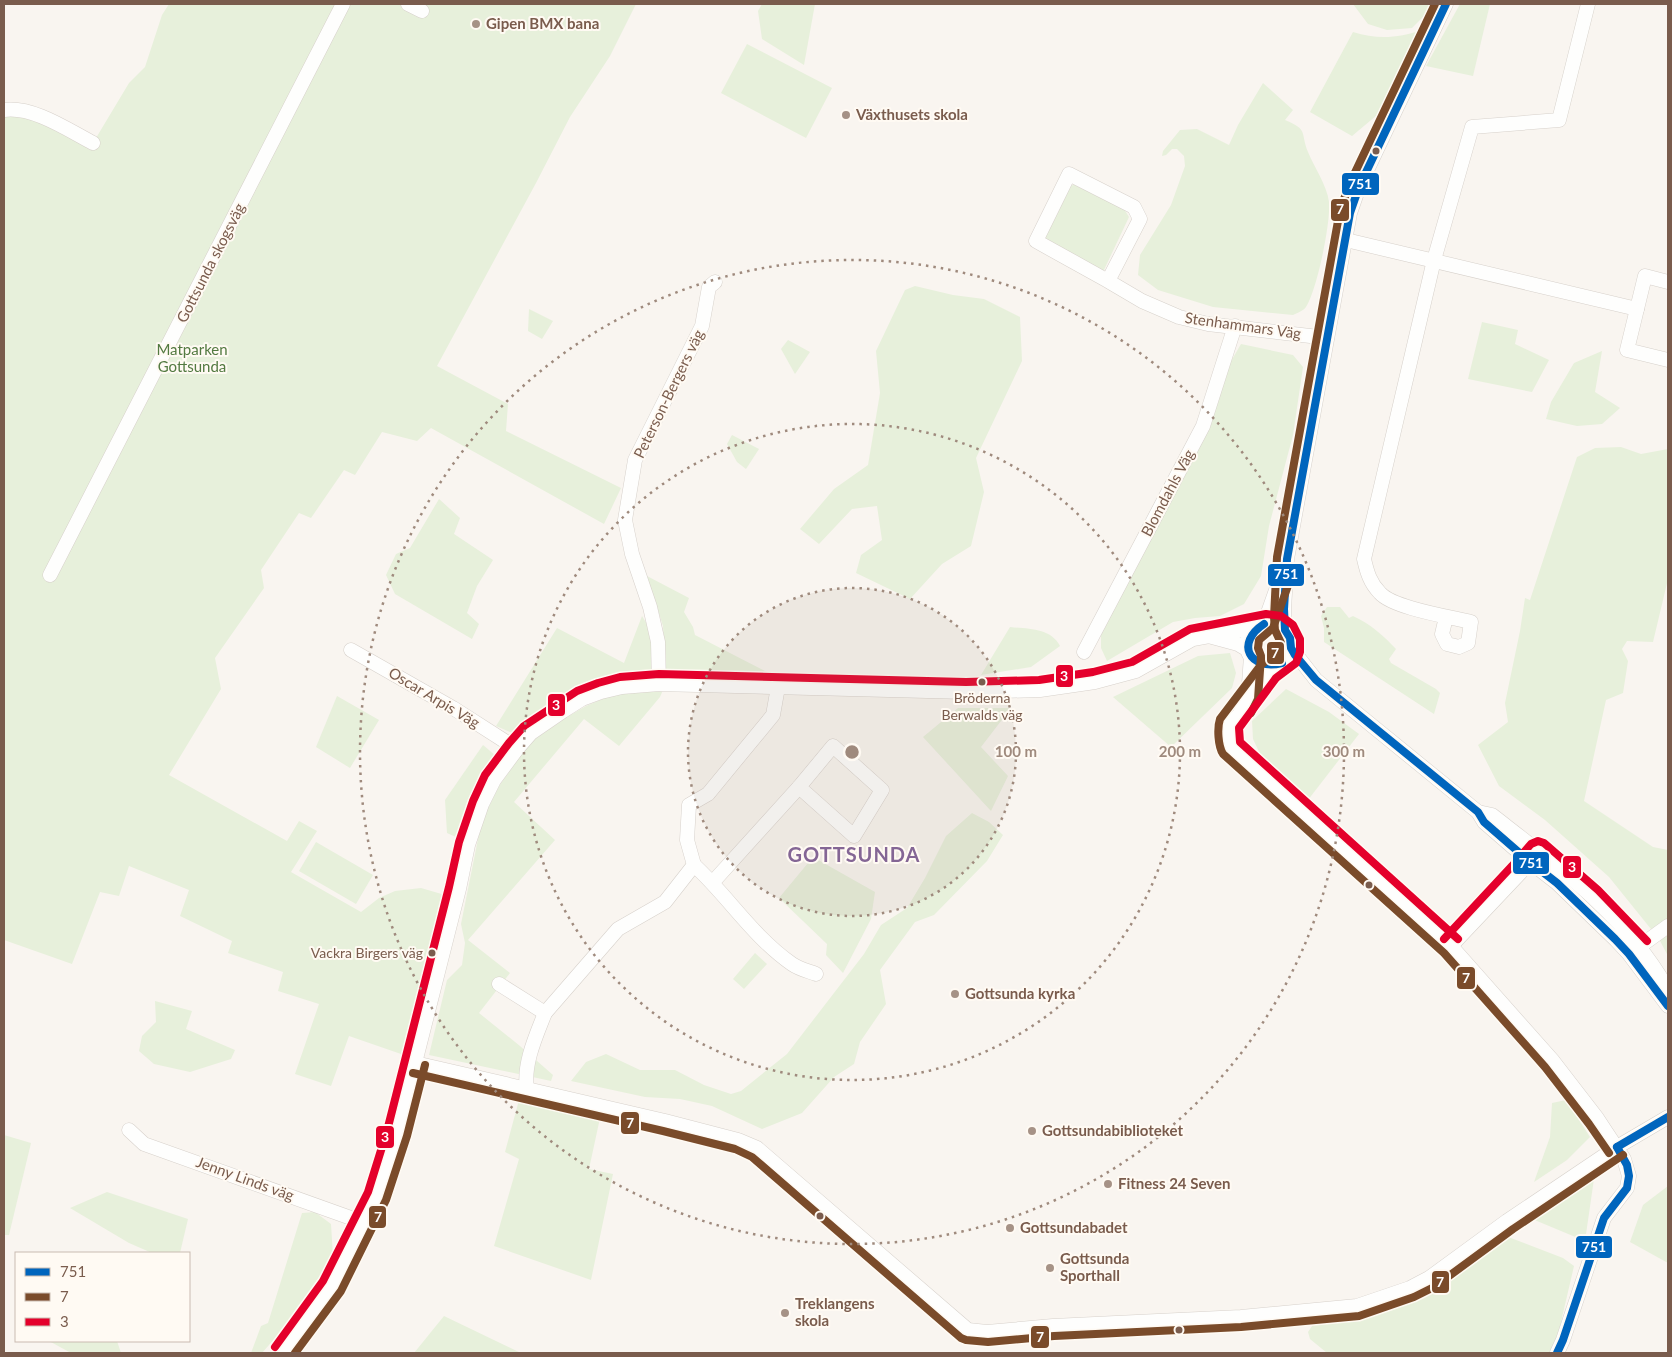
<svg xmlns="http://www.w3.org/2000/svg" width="1672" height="1357" font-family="Lato,sans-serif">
	<rect width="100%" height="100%" fill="#f9f5f0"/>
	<g fill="#e7f0db">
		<polygon points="169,4 636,4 610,56 570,117 536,183 437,366 508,404 506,431 621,488 604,524 431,428 417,441 382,432 355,475 344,470 311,518 299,513 261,570 264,588 215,658 221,689 169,775 287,841 299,821 317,831 291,872 361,912 379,898 395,891 421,888 445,895 401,1054 349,1036 331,1086 295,1074 319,1004 278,991 283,972 228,953 232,941 180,916 189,890 129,866 119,896 100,892 72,964 4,940 4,110 93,143 129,83 145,67 162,15"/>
		<polygon points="762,4 815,4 804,65 762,39 758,11"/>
		<polygon points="1353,4 1432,4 1427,13 1412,28 1387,30 1368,24"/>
		<polygon points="1460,4 1490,4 1473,76 1426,66"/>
		<path d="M1422 30 1383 110 1352 136 1310 112 1353 32C1378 40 1398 38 1422 30Z"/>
		<polygon points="747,44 832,88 806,138 721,93"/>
		<path d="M1263 83 1293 110 1285 120C1309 130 1300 132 1308 152 1314 167 1327 185 1329 202 1331 222 1317 290 1306 307 1303 311 1297 313 1293 315L1213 307 1158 290 1138 275 1140 255 1171 205 1185 166 1184 156 1177 149H1172L1166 155 1162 156 1163 151 1180 130 1197 129 1229 145 1238 125Z"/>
		<polygon points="1076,184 1124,209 1129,217 1103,272 1045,238 1070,186"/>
		<polygon points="915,286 953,295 984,299 1020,317 1022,361 976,458 984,492 971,546 942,564 910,599 856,573 861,555 882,540 877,506 852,509 819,544 800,529 834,489 868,465 880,393 876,351 905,290"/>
		<polygon points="529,309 553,321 542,339 528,331"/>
		<polygon points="1482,322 1518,330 1515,344 1549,360 1532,392 1468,379"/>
		<polygon points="788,340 810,352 795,374 781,349"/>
		<polygon points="1241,344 1293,355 1303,367 1293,435 1269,526 1261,576 1244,604 1220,616 1195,618 1173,622 1107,661 1101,648 1101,635 1196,441 1219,382"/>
		<polygon points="1602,351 1595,392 1620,408 1602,424 1577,426 1546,419 1551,402 1574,363"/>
		<polygon points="732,435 759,449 746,469 737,462 727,444"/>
		<polygon points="1621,447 1641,454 1668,449 1668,579 1653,642 1627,641 1622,649 1628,661 1623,693 1606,700 1584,801 1653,847 1668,850 1668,956 1659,939 1609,877 1545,820 1499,786 1478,745 1508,722 1505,703 1520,631 1525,598 1530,600 1577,457 1595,448"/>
		<polygon points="439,499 460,518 454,534 493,560 477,586 467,613 479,624 472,639 395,594 386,575 396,554 410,548"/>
		<polygon points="647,576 689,598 684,612 693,627 695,635 771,674 745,679 673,674 665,668 663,626"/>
		<path d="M1327 607H1340L1349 618 1353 616C1369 623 1384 636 1396 649L1389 659 1391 663 1436 689 1440 693 1434 714 1324 642V628L1321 616Z"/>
		<path d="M642 616 658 642 654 676C634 678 614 679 596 684 569 693 536 714 517 735L496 726 557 628 624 663Z"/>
		<path d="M1010 627C1029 629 1051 628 1060 646L1031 667 981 675Z"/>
		<polygon points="1230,653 1236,673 1232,688 1171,747 1113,697 1198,656"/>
		<polygon points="1286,689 1329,712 1359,734 1308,800 1261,756 1253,739 1252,721"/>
		<polygon points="663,690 660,697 619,746 584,719 514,802 555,840 468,940 510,973 479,1013 520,1046 553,1075 551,1081 429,1055 447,980 462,965 465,943 461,924 479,834 487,810 499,786 521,755 535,739 567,717 586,706 605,698 626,693"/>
		<polygon points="337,696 379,720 350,768 316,747"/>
		<polygon points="958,708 1011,708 981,747 1008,776 991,811 923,737"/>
		<polygon points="483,745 496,756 458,838 447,833 445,800"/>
		<polygon points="972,813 989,822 1003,835 987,861 934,915 915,922 880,970 886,1004 860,1042 854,1064 834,1077 802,1113 762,1129 712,1106 680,1099 645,1097 571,1081 586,1062 606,1054 640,1070 675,1070 704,1085 731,1094 741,1091 787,1054 864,954 881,925 907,908 925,878 946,836"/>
		<polygon points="316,842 373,875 356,904 299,871"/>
		<polygon points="813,857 875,892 871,919 843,973 826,955 827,944 779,898"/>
		<polygon points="755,953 767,964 744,989 733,979"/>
		<polygon points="155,1001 192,1011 186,1029 235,1050 231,1059 190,1072 154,1064 139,1051 142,1036 156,1022"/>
		<polygon points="519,1100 600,1118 589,1169 613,1174 591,1280 494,1246 519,1159 505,1152"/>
		<polygon points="1566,1100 1590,1137 1567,1160 1534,1182 1550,1137 1552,1103"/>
		<polygon points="4,1135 31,1143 9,1235 4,1235"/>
		<polygon points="1595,1172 1585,1241 1525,1216"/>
		<polygon points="1668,1186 1668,1263 1630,1242 1643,1205"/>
		<polygon points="107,1192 188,1219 180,1253 152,1253 129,1243 70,1208"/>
		<polygon points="315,1212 331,1224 333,1256 289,1322 262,1353 251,1353 261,1326 268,1323 302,1213"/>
		<polygon points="1503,1235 1563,1258 1574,1266 1558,1335 1550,1353 1327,1353 1310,1339 1308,1332 1318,1317 1365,1312 1419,1293 1437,1284"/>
		<polygon points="444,1316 521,1353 414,1353"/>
		<polygon points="49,1341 117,1341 121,1353 71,1353"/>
	</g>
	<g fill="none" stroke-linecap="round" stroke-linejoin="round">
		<defs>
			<g id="minor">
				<polyline points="408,4 422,11"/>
				<path d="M4 110C33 106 68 130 93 143"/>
				<polyline points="1346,240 1637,309"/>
				<polyline points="1108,281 1140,219 1134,207 1069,174 1036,241 1108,281 1142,301 1179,317 1208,324 1327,338"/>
				<polyline points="1668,282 1645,276 1627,350 1668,360"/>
				<polyline points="50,575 343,4"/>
				<path d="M1446 617 1442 634 1447 644 1459 647 1468 643 1471 622C1451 617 1393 608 1380 593 1370 583 1367 572 1364 559L1434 260 1472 127 1559 120 1588 4"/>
				<circle cx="1269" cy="645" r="22"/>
				<polyline points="1264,624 1281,576"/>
				<polyline points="1285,630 1284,609 1287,559 1350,213 1359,187 1446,4"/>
				<polyline points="1212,637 1238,644 1248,650"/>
				<polyline points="1291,648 1316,680 1478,812 1484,822 1530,862 1557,883 1615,939 1629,954 1668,1006"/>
				<polyline points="351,650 453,708 517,749"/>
				<polyline points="1084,652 1203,426 1235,326"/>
				<polyline points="1274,666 1248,698 1239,715 1229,724 1230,747 1451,946 1553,1061 1597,1118 1624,1159 1629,1176 1627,1188 1604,1218 1563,1340 1557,1353"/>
				<polyline points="659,684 658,642 650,607 632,554 625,520 635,460 702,326 709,287 715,282"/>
				<polyline points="1248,698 1251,656"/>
				<polygon points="833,746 882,790 854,836 799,787"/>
				<path d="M1478 812 1492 815C1556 865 1628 917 1668 990"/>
				<polyline points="694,865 687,840 689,805 708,794 773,715 778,687"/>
				<polyline points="713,882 799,787"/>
				<polyline points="1451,946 1520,873 1535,855"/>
				<polyline points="1632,952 1668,926"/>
				<path d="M499 984 545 1013 618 929 665 902 694 865C728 896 753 937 792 964 799 969 808 971 816 974"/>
				<polyline points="415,1063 665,1121 738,1140 757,1148 968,1330 987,1332 1053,1326 1241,1317 1357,1306 1410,1288 1429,1278 1507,1221 1617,1147 1668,1117"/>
				<path d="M527 1089C523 1064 536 1036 545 1013"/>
				<polyline points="129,1130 144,1144 365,1223"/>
				<polyline points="283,1353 332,1286 377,1196 397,1134 459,889 468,845 482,804 494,780 517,749 531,733 563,711 582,699 601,692 622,687 659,684 966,692 1040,690 1095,682 1136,671 1193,639 1258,627"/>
			</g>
		</defs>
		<use href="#minor" stroke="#d7d1cb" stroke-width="15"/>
		<use href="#minor" stroke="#fefefd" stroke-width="14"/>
		<defs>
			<g id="bus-1">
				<polyline points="1446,4 1359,187 1350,213 1287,559 1284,609 1285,630 1290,638 1291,648 1295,655 1316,680 1478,812 1484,822 1530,862 1557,883 1615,939 1629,954 1668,1006"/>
				<path d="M1264 624C1235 643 1249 671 1282 663"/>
				<polyline points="1617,1147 1668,1117"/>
				<polyline points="1557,1353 1563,1340 1604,1218 1627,1188 1629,1176 1627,1165 1617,1147"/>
			</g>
			<g id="bus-2">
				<path d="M1435 4 1350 183 1340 210 1277 557 1274 617 1275 630 1281 643V648L1261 665 1220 719C1217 728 1218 746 1223 754L1444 953 1545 1067 1589 1124 1609 1153"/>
				<polyline points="1251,713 1258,699 1261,656 1258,648 1259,640 1273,628 1290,580"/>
				<polyline points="413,1073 663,1131 735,1149 752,1157 961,1338 966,1340 988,1342 1054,1336 1241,1327 1359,1316 1414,1297 1434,1287 1513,1229 1623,1155"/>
				<polyline points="295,1353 341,1291 386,1200 407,1136 425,1065"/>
			</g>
			<g id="bus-3">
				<polyline points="1444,939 1512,866 1531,844 1538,841 1544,843 1598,890 1647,941"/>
				<polyline points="275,1347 323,1281 368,1192 387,1131 449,887 459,842 473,801 485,775 509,743 524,726 577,691 598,683 620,677 659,674 966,682 1039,680 1093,672 1132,662 1190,629 1266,614 1281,616 1293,625 1300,639 1300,652 1296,663 1276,678 1239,728 1240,742 1458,939"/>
			</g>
		</defs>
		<use href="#bus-1" stroke="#fffaf3" stroke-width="11"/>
		<use href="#bus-2" stroke="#fffaf3" stroke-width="11"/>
		<use href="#bus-3" stroke="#fffaf3" stroke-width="11"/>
		<use href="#bus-1" stroke="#0065bd" stroke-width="8"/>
		<use href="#bus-2" stroke="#7a4b2a" stroke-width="8"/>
		<use href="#bus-3" stroke="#e4002b" stroke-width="8"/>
	</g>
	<circle cx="852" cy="752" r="164" fill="#9f8a7d" fill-opacity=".12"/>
	<g fill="none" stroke="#9f8a7d" stroke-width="2.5" stroke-dasharray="2.5 5">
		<circle cx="852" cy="752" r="164"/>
		<circle cx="852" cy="752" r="328"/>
		<circle cx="852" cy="752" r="492"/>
	</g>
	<g fill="#a69286" stroke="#fffaf3" stroke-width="2">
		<circle cx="476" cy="24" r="5"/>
		<circle cx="846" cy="115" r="5"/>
		<circle cx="955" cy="994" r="5"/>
		<circle cx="1032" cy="1131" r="5"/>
		<circle cx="1108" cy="1184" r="5"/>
		<circle cx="1010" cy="1228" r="5"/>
		<circle cx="1050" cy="1268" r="5"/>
		<circle cx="785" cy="1313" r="5"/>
	</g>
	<g fill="#7a5c4d" stroke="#fffaf3" stroke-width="2">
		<circle cx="1376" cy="151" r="4.5"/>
		<circle cx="982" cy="682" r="4.5"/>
		<circle cx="1369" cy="885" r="4.5"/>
		<circle cx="432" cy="953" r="4.5"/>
		<circle cx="820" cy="1216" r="4.5"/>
		<circle cx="1179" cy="1330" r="4.5"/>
	</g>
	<g text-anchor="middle" stroke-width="4" stroke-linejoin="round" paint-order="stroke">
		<g font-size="14" fill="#7a5c4d" stroke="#fffaf3">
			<text x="982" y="703">Bröderna<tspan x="982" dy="17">Berwalds väg</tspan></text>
			<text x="423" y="958" text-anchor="end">Vackra Birgers väg</text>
		</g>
		<g font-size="15" font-weight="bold" fill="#7a5c4d" stroke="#fffaf3" text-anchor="start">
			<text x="486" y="29">Gipen BMX bana</text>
			<text x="856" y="120">Växthusets skola</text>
			<text x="965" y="999">Gottsunda kyrka</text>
			<text x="1042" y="1136">Gottsundabiblioteket</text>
			<text x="1118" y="1189">Fitness 24 Seven</text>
			<text x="1020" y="1233">Gottsundabadet</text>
			<text x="1060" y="1264">Gottsunda<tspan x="1060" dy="17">Sporthall</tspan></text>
			<text x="795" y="1309">Treklangens<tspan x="795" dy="17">skola</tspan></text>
		</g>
		<g font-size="15" fill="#7a5c4d" stroke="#fffaf3">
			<text transform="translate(211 263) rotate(-63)" y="5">Gottsunda skogsväg</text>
			<text transform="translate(1243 326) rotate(8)" y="5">Stenhammars Väg</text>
			<text transform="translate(669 394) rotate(-64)" y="5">Peterson-Bergers väg</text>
			<text transform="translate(1168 493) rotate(-62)" y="5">Blomdahls Väg</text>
			<text transform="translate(434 698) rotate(31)" y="5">Oscar Arpis Väg</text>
			<text transform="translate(245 1179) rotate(20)" y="5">Jenny Linds väg</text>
		</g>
		<g font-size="15" fill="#537a41" stroke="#fffaf3">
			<text x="192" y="355">Matparken<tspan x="192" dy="17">Gottsunda</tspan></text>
		</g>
		<g font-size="20" font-weight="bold" letter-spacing="1" fill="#846695" stroke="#fffaf3">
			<text x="854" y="862">GOTTSUNDA</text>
		</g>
	</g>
	<circle cx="852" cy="752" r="8" fill="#9f8a7d" stroke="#fffaf3" stroke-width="2.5"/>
	<g font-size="15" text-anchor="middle" font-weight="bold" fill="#9f8a7d" stroke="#fffaf3" stroke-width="4" stroke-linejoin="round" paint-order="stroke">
		<text x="1016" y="757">100 m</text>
		<text x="1180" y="757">200 m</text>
		<text x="1344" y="757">300 m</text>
	</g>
	<g stroke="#fffaf3" stroke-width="2">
		<rect x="1341" y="172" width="39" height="24" rx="5" fill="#0065bd"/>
		<rect x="1330" y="198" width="20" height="24" rx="5" fill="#7a4b2a"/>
		<rect x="1267" y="563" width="38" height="24" rx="5" fill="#0065bd"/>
		<rect x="1266" y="641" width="19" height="24" rx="5" fill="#7a4b2a"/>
		<rect x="1055" y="664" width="19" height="24" rx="5" fill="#e4002b"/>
		<rect x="547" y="693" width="19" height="24" rx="5" fill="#e4002b"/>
		<rect x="1512" y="851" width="38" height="24" rx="5" fill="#0065bd"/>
		<rect x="1562" y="855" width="20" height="24" rx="5" fill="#e4002b"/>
		<rect x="1456" y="966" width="20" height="24" rx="5" fill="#7a4b2a"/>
		<rect x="620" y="1111" width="20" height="24" rx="5" fill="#7a4b2a"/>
		<rect x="375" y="1125" width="20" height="24" rx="5" fill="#e4002b"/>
		<rect x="368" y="1205" width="19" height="24" rx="5" fill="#7a4b2a"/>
		<rect x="1575" y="1235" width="38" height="24" rx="5" fill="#0065bd"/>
		<rect x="1431" y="1270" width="19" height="24" rx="5" fill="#7a4b2a"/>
		<rect x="1030" y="1325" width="20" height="24" rx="5" fill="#7a4b2a"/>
	</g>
	<g font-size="14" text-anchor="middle" font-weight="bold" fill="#fff">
		<text x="1360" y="189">751</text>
		<text x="1340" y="214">7</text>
		<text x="1286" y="579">751</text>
		<text x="1275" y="658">7</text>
		<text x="1064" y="681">3</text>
		<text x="556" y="710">3</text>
		<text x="1531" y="868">751</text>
		<text x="1572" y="872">3</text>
		<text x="1466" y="983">7</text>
		<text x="630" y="1128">7</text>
		<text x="385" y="1142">3</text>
		<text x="378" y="1222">7</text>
		<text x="1594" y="1252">751</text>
		<text x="1440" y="1287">7</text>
		<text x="1040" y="1342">7</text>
	</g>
	<rect width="1672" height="1357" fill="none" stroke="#7a5c4d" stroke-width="10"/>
	<rect x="15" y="1252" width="175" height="90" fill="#fffaf3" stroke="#cabbb1"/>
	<rect x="25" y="1268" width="25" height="8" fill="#0065bd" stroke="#cabbb1"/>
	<text x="60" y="1277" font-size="15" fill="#7a5c4d">751</text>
	<rect x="25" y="1293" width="25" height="8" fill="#7a4b2a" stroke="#cabbb1"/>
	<text x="60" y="1302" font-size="15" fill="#7a5c4d">7</text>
	<rect x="25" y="1318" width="25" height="8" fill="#e4002b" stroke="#cabbb1"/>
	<text x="60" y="1327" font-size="15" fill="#7a5c4d">3</text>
</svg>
